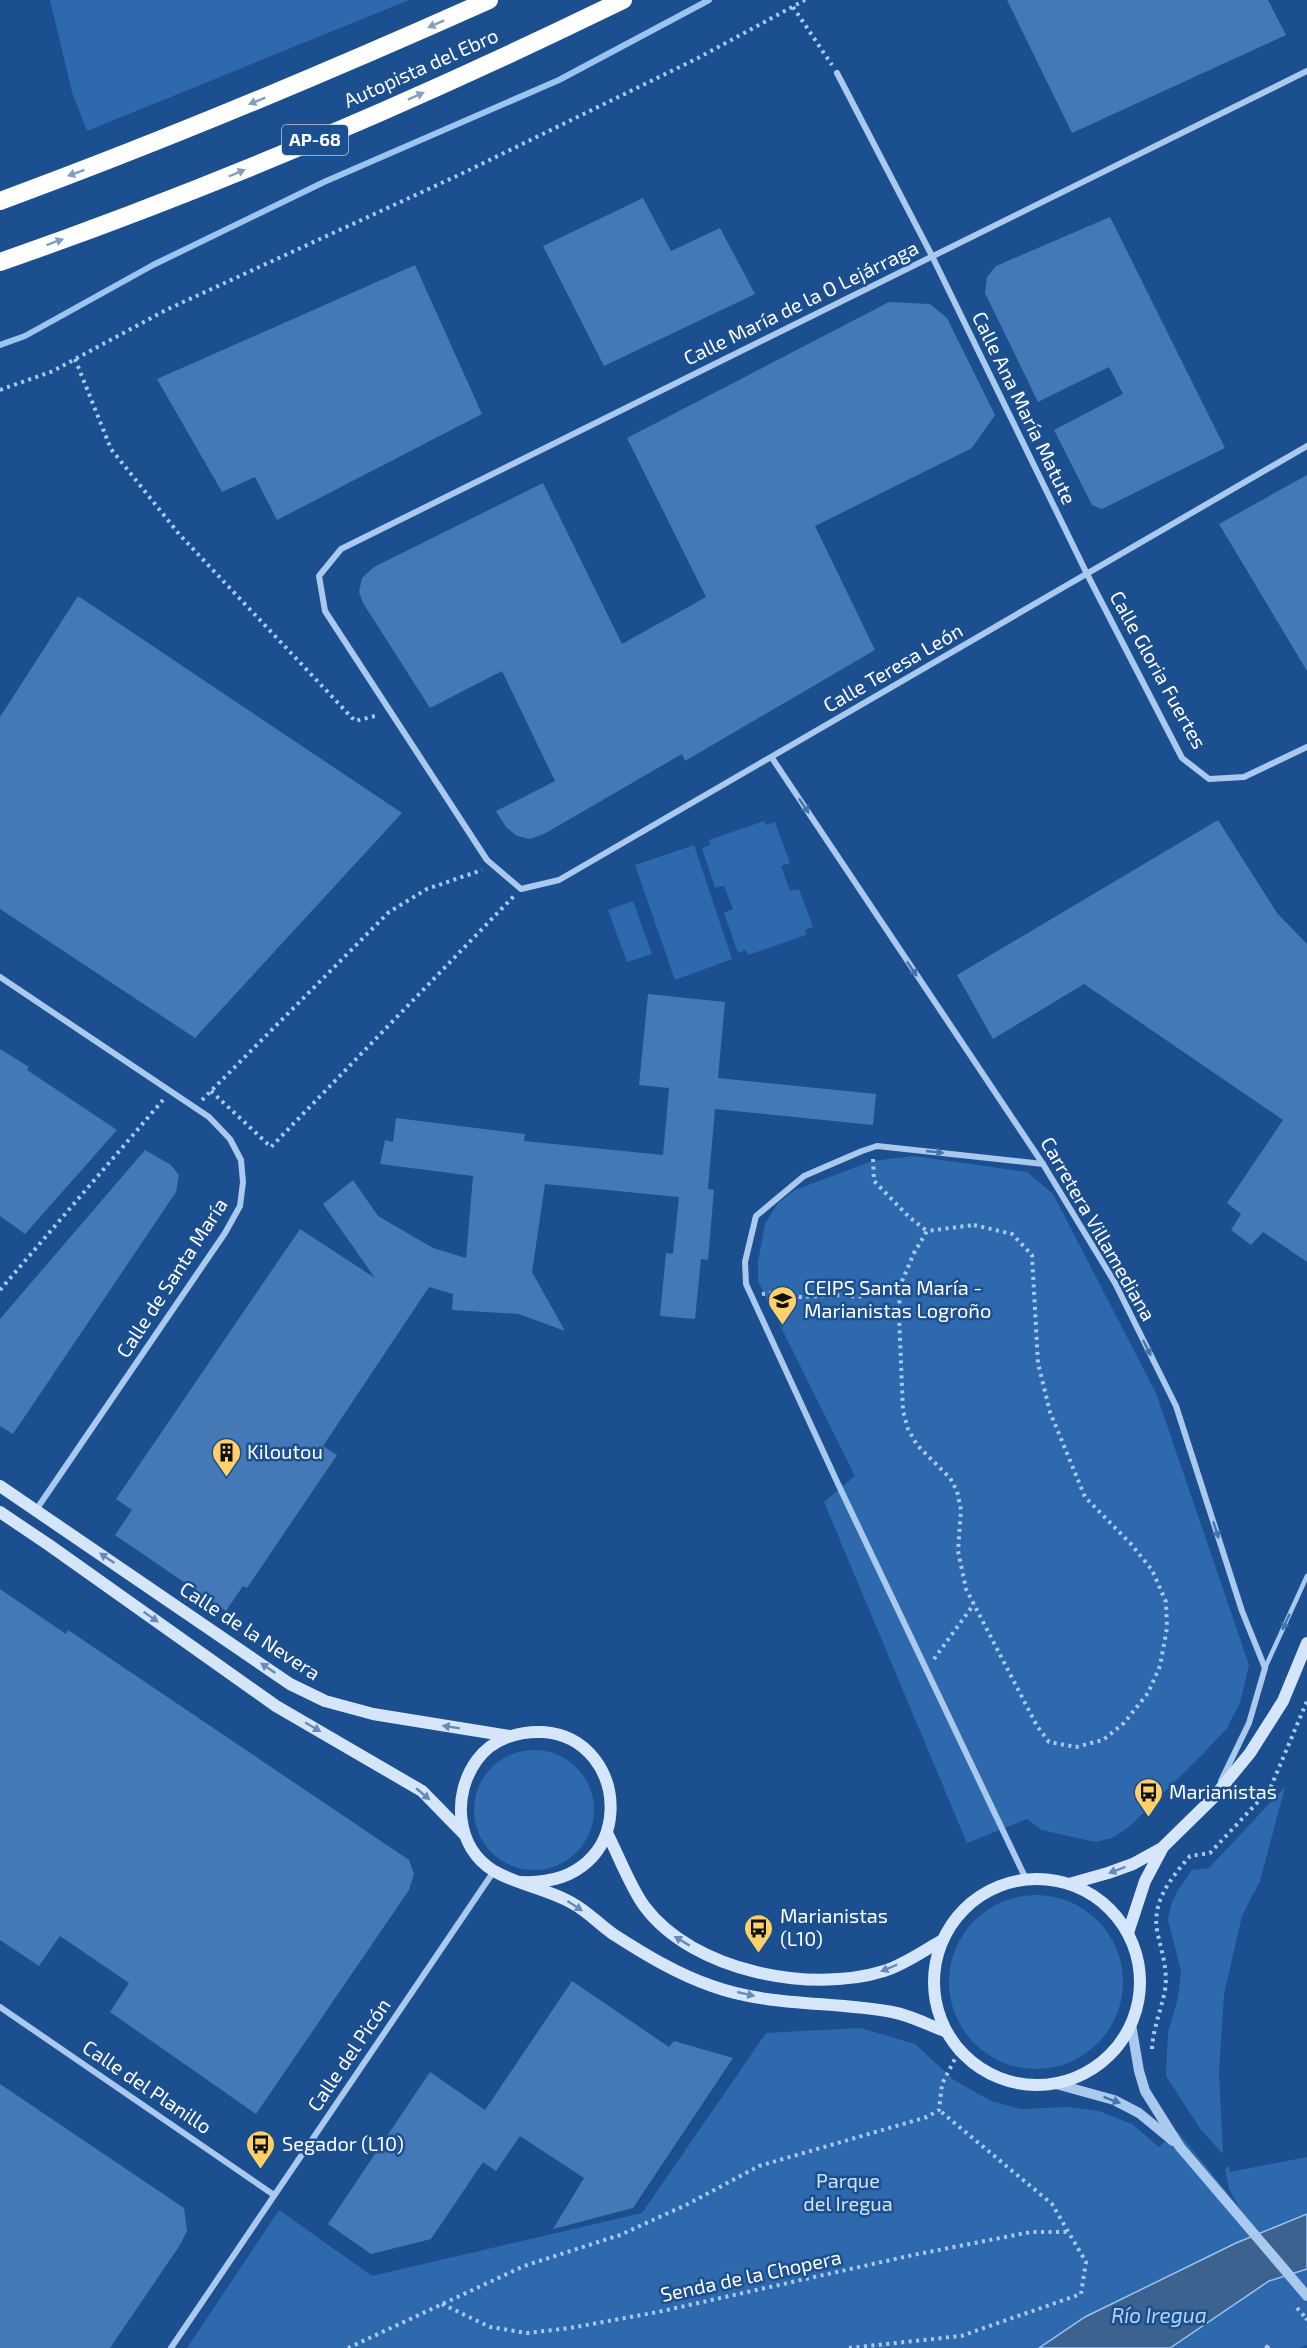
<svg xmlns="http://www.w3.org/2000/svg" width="1307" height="2348" font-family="'Exo 2',sans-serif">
	<rect width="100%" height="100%" fill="#1b4f8f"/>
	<g fill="#2e69ad">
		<polygon points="50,0 409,0 87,131 72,92"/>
		<polygon points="764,821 766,825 775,822 790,863 781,866 790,891 799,889 813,927 805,930 806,935 748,955 746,950 738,953 724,913 733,909 724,886 715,888 702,848 710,845 709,840"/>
		<polygon points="694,845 732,959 675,980 635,865"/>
		<polygon points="633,901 652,954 627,962 608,910"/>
		<polygon points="914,1156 1027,1172 1053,1194 1156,1393 1249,1665 1240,1703 1227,1728 1202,1755 1129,1827 1112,1838 1095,1842 1042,1830 1027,1819 967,1843 824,1502 855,1476 758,1281 758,1262 765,1224 778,1203 795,1190 872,1161"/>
		<circle cx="534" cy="1810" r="60"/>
		<polygon points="1285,1787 1260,1881 1242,1916 1224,1994 1219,2072 1223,2154 1201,2130 1166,2076 1168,2032 1178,1998 1181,1971 1168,1920 1171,1905 1178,1890 1192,1870 1209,1868"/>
		<circle cx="1036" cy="1982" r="87"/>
		<polygon points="860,2028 915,2044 954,2080 991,2101 1021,2109 1068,2107 1099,2111 1132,2124 1159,2147 1177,2131 1239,2207 1229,2189 1225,2169 1229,2166 1230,2172 1307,2157 1307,2345 1299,2348 1170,2348 1269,2281 1236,2243 1085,2317 1039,2348 187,2348 279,2210 372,2276 642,2213 766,2033"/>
	</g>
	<polygon fill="#3c6290" stroke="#9cc4f0" stroke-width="1.5" points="1307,2214 1307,2269 1269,2281 1170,2348 1039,2348 1085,2317 1236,2243"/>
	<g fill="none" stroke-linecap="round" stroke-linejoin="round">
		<polyline stroke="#9cc4f0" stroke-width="6" points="0,345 25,336 153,265 324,182 559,80 709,0"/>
	</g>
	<g fill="#4478b7">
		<polygon points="1007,0 1268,0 1286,35 1072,133"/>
		<polygon points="643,198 671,251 720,228 755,294 604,366 543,246"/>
		<polygon points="1110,217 1225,448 1102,509 1092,505 1054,430 1123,394 1109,367 1038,402 985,293 987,277 996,266"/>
		<polygon points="415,265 482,414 277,520 255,477 222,492 157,379"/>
		<polygon points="889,302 930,304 947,318 995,415 972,448 815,526 875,650 685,761 682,754 544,834 530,839 517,836 506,827 496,811 555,781 502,671 430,708 363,603 359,592 362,578 374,567 543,483 622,644 706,597 627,438"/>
		<polygon points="1307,475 1307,671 1219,524"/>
		<polygon points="78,596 402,813 195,1038 0,909 0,717"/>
		<polygon points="1218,820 1277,913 1307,944 1307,1262 1263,1232 1251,1245 1231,1230 1241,1214 1227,1203 1283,1120 1084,984 993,1039 957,975"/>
		<polygon points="648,994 725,1002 718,1078 876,1094 873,1125 715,1109 708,1189 714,1190 708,1260 701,1259 695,1319 660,1316 666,1253 673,1254 679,1197 545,1184 532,1272 565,1331 519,1314 452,1310 453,1294 429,1287 323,1446 337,1455 247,1588 243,1586 226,1611 115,1535 132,1510 116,1499 300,1229 375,1278 323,1204 353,1180 378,1216 433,1248 466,1258 473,1176 380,1164 385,1140 393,1142 396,1118 525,1134 524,1141 663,1155 669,1088 639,1085"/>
		<polygon points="0,1049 29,1067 27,1070 117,1130 25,1234 0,1216"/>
		<polygon points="145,1150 171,1165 179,1175 176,1192 13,1434 0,1426 0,1319"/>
		<polygon points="0,1589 66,1634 68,1630 409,1860 414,1874 409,1890 256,2114 110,2012 129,1983 60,1936 39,1966 0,1940"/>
		<polygon points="572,1981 669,2047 674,2041 733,2058 633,2208 553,2229 584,2178 520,2136 496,2171 483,2162 431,2239 371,2254 328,2224 430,2072 485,2110"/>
		<polygon points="0,2084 184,2208 187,2231 180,2245 110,2348 0,2348"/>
	</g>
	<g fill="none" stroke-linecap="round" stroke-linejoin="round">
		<g stroke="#a9c9ee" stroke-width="4" stroke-dasharray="3 4.5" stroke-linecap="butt">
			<polyline points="793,7 832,65"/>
			<polyline points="75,359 111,449 179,534 355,721 379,715"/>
			<polyline points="0,390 53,371 166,310 459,175 698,58 805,0"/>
			<polyline points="211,1091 271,1147 514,896"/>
			<polyline points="202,1100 389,912 427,889 482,870"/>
			<polyline points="873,1159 874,1181 909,1217 927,1231"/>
			<polygon points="974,1225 1012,1234 1032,1255 1038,1363 1050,1412 1085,1497 1131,1544 1152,1570 1166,1602 1167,1628 1160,1666 1148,1693 1124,1723 1103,1740 1076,1747 1049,1742 1037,1726 966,1589 958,1551 961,1510 957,1491 950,1478 917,1445 908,1429 903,1411 899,1314 900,1286 914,1253 927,1231"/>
			<polyline points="0,1290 163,1100"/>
			<polyline points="762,1294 780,1292 800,1297 844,1295 858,1297 900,1286"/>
			<polyline points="934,1659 974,1604"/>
			<path d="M1152 2049C1153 2028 1161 2011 1165 1990 1168 1971 1162 1953 1158 1935 1150 1903 1171 1878 1190 1856L1210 1853 1270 1789 1307 1701"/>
			<polyline points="442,2304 490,2327 527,2333 570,2328 658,2312 913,2255 1031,2232 1069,2232"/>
			<polyline points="1306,2318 1307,2320"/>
			<polyline points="348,2348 524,2266 620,2235 688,2204 759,2166 927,2117 939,2110 942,2084 959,2051"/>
			<polyline points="849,2348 961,2336 1081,2294 1086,2262 1052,2204 939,2110"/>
		</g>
		<g stroke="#a9c9ee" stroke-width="4.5">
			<polyline points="1265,1668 1307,1576"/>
			<polyline points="1267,2347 1268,2348"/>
		</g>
		<g stroke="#a9c9ee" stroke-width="6">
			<polyline points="1307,71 341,549 319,576 325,611 487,860 521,889 559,880 1307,446"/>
			<polyline points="837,73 932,256 1087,574 1182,758 1209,779 1244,777 1307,747"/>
			<polyline points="772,758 1043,1164 1115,1283 1176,1406 1242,1611 1265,1668 1249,1723 1221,1781"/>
			<polyline points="0,977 209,1117 230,1139 241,1160 243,1182 240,1206 225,1233 36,1510"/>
			<polyline points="1026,1879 839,1486 746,1284 745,1262 756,1216 804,1176 862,1151 877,1146 1043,1164"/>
			<polyline points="0,2007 274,2195"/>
			<polyline points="171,2348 494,1871"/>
		</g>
		<g stroke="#a9c9ee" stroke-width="10">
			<polyline points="1131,2024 1139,2071 1145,2091 1180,2147 1221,2195"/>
			<polyline points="1056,2084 1114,2100 1139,2113 1173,2141"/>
		</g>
		<g stroke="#d6e6fa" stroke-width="12">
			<polyline points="0,1486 290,1684 325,1701 373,1714 509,1736"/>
			<polyline points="0,1512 49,1545 276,1706 422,1791 464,1834"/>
			<path d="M607 1833C618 1854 631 1889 645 1907 693 1971 810 1994 884 1971 904 1965 923 1951 941 1941"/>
			<circle cx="1037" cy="1982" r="103"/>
			<path d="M522 1882C640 1887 633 1738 543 1732 518 1731 492 1739 477 1760 452 1794 455 1847 494 1871 518 1885 548 1889 572 1903 587 1911 599 1924 613 1934 644 1954 677 1974 712 1986 770 2007 833 2001 892 2012 910 2015 928 2025 945 2031"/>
			<polyline points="1069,1884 1108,1873 1133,1864 1162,1848 1213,1798 1250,1753 1283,1701 1307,1643"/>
			<polyline points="1128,1933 1145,1881 1162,1849"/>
		</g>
		<g stroke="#fff" stroke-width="18">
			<path d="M0 201C166 140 328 72 489 0"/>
			<path d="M0 262C213 188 420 99 623 0"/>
		</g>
		<polyline stroke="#a9c9ee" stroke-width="4" stroke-dasharray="3 4.5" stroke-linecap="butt" points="1297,2308 1306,2318"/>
		<polyline stroke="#a9c9ee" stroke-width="10" points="1221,2195 1307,2296"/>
	</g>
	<defs><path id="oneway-solid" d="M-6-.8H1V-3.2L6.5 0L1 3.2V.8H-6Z" transform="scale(1.5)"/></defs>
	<g fill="#829ec1">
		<use href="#oneway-solid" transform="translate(436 24) rotate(156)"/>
		<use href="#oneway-solid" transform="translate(416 96) rotate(-24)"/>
		<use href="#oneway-solid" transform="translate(257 101) rotate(158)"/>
		<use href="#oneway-solid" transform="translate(76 173) rotate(160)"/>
		<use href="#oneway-solid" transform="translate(237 173) rotate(-23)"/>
		<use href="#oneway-solid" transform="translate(55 242) rotate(-20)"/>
	</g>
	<g fill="#4674ac">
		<use href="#oneway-solid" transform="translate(804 806) rotate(56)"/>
		<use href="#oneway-solid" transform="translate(912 969) rotate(56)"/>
		<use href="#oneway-solid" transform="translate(935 1152) rotate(6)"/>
		<use href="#oneway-solid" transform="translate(1147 1348) rotate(64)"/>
		<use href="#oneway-solid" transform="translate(1216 1530) rotate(72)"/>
		<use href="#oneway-solid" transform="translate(1286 1622) rotate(115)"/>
		<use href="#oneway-solid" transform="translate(1112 2100) rotate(21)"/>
	</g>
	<g fill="#668bba">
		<use href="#oneway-solid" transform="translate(107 1558) rotate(-146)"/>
		<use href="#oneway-solid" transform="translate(151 1617) rotate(35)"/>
		<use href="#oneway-solid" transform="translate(268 1668) rotate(-146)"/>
		<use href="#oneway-solid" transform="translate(313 1727) rotate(30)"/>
		<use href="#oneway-solid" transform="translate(451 1727) rotate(-171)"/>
		<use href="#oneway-solid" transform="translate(423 1794) rotate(40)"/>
		<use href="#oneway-solid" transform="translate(1117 1870) rotate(159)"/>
		<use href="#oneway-solid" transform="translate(575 1906) rotate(33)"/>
		<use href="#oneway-solid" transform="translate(682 1941) rotate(-149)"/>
		<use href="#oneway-solid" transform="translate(889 1968) rotate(157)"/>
		<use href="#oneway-solid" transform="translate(746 1994) rotate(13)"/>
	</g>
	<defs>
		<symbol id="university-pin" viewBox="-11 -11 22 30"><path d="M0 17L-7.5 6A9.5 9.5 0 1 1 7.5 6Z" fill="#ffd166" stroke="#1b4f8f"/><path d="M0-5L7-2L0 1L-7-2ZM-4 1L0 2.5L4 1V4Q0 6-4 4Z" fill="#111"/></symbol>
		<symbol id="building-pin" viewBox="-11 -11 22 30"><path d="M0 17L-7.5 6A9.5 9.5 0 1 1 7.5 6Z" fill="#ffd166" stroke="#1b4f8f"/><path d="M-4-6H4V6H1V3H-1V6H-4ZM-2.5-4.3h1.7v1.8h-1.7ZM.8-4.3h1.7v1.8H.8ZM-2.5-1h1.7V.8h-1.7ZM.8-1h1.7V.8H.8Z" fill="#111"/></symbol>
		<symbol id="bus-pin" viewBox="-11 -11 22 30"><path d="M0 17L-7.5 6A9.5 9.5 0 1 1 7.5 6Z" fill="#ffd166" stroke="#1b4f8f"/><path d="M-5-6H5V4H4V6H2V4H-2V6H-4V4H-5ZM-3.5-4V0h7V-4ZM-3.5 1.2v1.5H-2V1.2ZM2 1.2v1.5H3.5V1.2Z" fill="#111"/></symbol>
	</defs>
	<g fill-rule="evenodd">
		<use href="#university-pin" x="766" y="1284" width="33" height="45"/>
		<use href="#building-pin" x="210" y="1436" width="33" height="45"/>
		<use href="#bus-pin" x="1132" y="1776" width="33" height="45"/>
		<use href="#bus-pin" x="742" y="1912" width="33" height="45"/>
		<use href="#bus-pin" x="244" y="2128" width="33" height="45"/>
	</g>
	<g text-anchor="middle" stroke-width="5" stroke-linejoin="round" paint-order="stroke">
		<rect fill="#1b4f8f" stroke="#bbcadd" stroke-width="1.5" x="282" y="125" width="66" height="30" rx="4.5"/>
		<g font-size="18" font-weight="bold" fill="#fff">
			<text x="315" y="146">AP-68</text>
		</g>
		<g font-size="20" fill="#fff" stroke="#1b4f8f">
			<text transform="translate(421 68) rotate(-24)" y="7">Autopista del Ebro</text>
			<text transform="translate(801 303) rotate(-26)" y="7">Calle María de la O Lejárraga</text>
			<text transform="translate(1024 408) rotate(64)" y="7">Calle Ana María Matute</text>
			<text transform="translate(893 668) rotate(-30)" y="7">Calle Teresa León</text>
			<text transform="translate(1158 670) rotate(61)" y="7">Calle Gloria Fuertes</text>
			<text transform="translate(1098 1229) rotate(60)" y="7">Carretera Villamediana</text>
			<text transform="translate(172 1278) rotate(-57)" y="7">Calle de Santa María</text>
			<text transform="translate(250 1631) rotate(33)" y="7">Calle de la Nevera</text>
			<text transform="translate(349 2055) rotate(-56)" y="7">Calle del Picón</text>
			<text transform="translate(147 2087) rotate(34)" y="7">Calle del Planillo</text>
			<text transform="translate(751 2276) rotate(-12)" y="7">Senda de la Chopera</text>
		</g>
		<g font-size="20" fill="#fff" stroke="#1b4f8f" text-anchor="start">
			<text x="804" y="1295">CEIPS Santa María -<tspan x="804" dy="23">Marianistas Logroño</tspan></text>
			<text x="247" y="1459">Kiloutou</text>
			<text x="1169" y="1799">Marianistas</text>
			<text x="780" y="1923">Marianistas<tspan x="780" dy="23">(L10)</tspan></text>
			<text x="282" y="2151">Segador (L10)</text>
		</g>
		<g font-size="20" fill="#cfe3fa" stroke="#1b4f8f">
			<text x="848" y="2188">Parque<tspan x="848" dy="23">del Iregua</tspan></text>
		</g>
		<g font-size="21" font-style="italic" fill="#b5d3f5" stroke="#1b4f8f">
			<text x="1159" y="2323">Río Iregua</text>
		</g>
	</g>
</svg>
